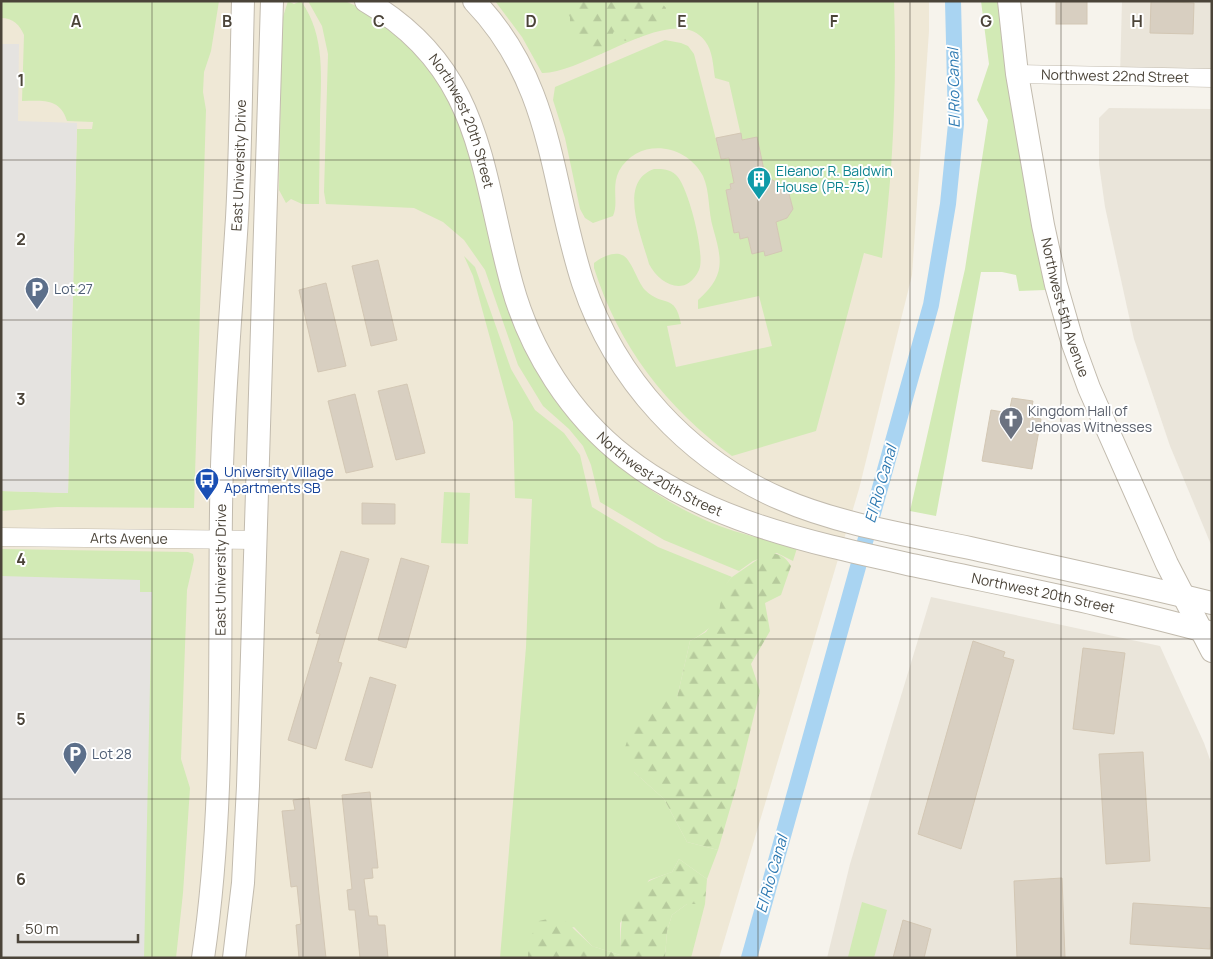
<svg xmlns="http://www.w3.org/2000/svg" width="1213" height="959" font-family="Manrope,sans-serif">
	<defs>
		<pattern id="forest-firs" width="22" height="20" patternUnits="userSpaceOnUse" patternTransform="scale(1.25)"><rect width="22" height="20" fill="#d2eab5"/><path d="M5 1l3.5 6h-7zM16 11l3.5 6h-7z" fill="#b6ca9c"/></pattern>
	</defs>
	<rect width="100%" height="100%" fill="#f6f3ec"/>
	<g fill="#eae5da">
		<polygon points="1122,1 1212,1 1212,78 1120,76"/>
		<polygon points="1109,108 1212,109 1212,547 1170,446 1134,339 1105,207 1099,164 1099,118"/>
		<polygon points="931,597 1160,646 1204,743 1212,765 1212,958 827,958 850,864"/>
	</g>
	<polygon fill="#efe8d6" points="1,1 929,1 929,31 912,275 859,489 719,958 1,958"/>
	<g fill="#d2eab5">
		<path d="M1 1H219L211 51 204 72 203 92 206 110 194 508 57 507 1 511V491L68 493 77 129H92L93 122 67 121C60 98 43 101 22 101L24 35C20 25 13 18 1 18Z"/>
		<path d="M288 1 294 4 301 1C326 36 321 79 320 120 320 148 319 176 319 204H302L291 199 286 203 279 190 282 20Z"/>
		<path d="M308 1C320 1 336 0 347 2 391 19 426 64 451 102L577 425C620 472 672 511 734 531 754 537 776 542 797 548L793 561 777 553 753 561 739 571 664 540 600 502 591 465 583 446 569 429 543 406 518 365 485 270 464 240 443 222 414 208 326 204 324 192 328 54 322 26Z"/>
		<path d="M495 1H894C897 87 893 173 882 258L864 253 816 431 732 456C666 407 619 347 594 268V263C600 258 614 251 622 255 631 258 637 281 645 290 663 308 675 292 681 324L667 326 676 367 772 346 759 296 698 309V300C726 275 722 260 713 228 708 212 710 191 703 176 686 143 638 137 619 171 611 187 619 203 613 216L593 223 585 218 580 209 565 138 553 100 555 87 665 40 681 43 688 46 694 54 721 159 729 158 734 183 730 184 731 189 726 190 734 233 739 232 740 239 748 237 752 254 764 251 765 255 782 251 776 222 787 218 793 209 788 190 773 180 766 181 757 137 742 140 729 82 715 78C713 66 713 51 705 41 674 0 586 74 542 73L522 37Z"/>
		<polygon points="981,1 997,1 1045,290 1019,291 1016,275 1002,272 981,272 936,516 910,511 965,269 988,120 977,100 989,64"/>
		<path d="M654 169C662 169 670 169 676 175 688 185 706 256 699 270 686 298 660 285 649 264 642 237 617 182 654 169Z"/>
		<path d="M464 256 475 267 511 369 535 410 564 433 580 455 592 507 658 547 732 577C721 589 723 595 720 610 716 625 703 634 690 641L677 698 659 699 634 772 664 799 687 842 718 850 707 879 679 859 672 872 649 880 620 923V955L592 946 574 927 528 942V958H500L526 647 532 499 515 498 513 422 473 276Z"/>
		<polygon points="444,492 470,493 468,544 441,543"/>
		<polygon points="1,549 188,552 193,554 194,560 187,590 181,759 190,788 183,893 176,958 1,958"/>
		<polygon points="862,902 887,910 874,958 848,957"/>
		<polygon points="687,904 705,904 691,958 665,958 667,931 672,915"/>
	</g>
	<g fill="url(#forest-firs)">
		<path d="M560 1H660L666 8C663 28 644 38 625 41L614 31 607 49 601 54H592L582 49 570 34V17Z"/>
		<path d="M767 553C779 553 785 556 791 566L781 595 765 603 770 631 751 664 760 691 737 785 718 850 687 842 664 799 634 772 624 752C628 735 641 702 661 698 666 698 672 698 677 698L690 641 706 632 719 612 723 587 732 577Z"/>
		<path d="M679 859 707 879 705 904H687L672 915 667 931 665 958H528V942L539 921 560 916 592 946 620 955C622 906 620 889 672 872Z"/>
	</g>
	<g fill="#e5e3e0">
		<polygon points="1,44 19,44 18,121 77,123 68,493 1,491"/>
		<polygon points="1,576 140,580 140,592 152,592 144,958 1,958"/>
	</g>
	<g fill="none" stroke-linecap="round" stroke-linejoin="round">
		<polyline stroke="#a9d4f2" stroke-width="16" points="749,958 931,305 948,204 956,124 953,1"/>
	</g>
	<g fill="#d8cfc1" stroke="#d3c7b4">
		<rect x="1056" y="1" width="31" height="23"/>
		<polygon points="1151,1 1194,3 1193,34 1150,33"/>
		<polygon points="741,133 742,140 757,137 765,175 788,190 793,209 787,218 776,222 782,251 765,256 764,251 752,254 748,237 740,239 739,232 734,233 726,190 731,189 730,184 734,183 729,158 721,159 716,138"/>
		<polygon points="378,260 397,340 371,346 352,266"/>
		<polygon points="326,283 346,366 318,372 299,290"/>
		<polygon points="407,384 425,453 396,460 378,391"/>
		<polygon points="355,394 373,467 346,473 328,401"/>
		<polygon points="1012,398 1033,401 1030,417 1041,419 1032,469 982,461 991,410 1009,413"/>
		<polygon points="362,503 395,504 395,524 362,524"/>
		<polygon points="341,551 369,559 338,662 342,663 316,749 288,740 320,634 316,633"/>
		<polygon points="401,558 429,566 406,648 378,640"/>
		<polygon points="973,641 1005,652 1003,657 1014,660 961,849 918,834"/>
		<polygon points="1083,648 1125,653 1114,734 1073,729"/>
		<polygon points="370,677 396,685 372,768 345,760"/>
		<polygon points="1143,752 1150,861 1106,864 1099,754"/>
		<polygon points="370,792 378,868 372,868 373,878 364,879 369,916 377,916 378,925 385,925 388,958 360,958 355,910 349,910 347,890 352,889 342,795"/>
		<polygon points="309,798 319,894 326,958 299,958 296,925 301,924 297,886 291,887 282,811 295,810 293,800"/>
		<polygon points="1062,878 1065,958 1017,958 1014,881"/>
		<polygon points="1133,903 1212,908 1210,949 1130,944"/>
		<polygon points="903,920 931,929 924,958 893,958"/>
	</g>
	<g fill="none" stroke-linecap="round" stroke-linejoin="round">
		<defs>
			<g id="minor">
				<path id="s1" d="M1017 74 1212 78"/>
				<path id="s2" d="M1 537 256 540"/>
			</g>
			<g id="tertiary">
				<path id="s3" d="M366 1C483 69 480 169 512 285 530 351 571 415 625 457 707 522 817 544 917 566 1015 587 1115 606 1212 633"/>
				<path d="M474 1C554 84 550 182 583 283 615 379 688 459 781 499 838 524 908 535 970 548 1050 566 1131 583 1212 603"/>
				<path id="s4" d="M1009 1 1017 74 1043 225 1056 285 1073 344 1089 388 1167 564 1212 651"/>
				<path id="s5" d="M203 958C225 810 219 660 221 511 222 413 231 316 237 218 241 146 241 73 243 1"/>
				<polyline points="234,958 243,883 248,786 272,1"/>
			</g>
		</defs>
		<use href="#minor" stroke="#c2bbae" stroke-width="19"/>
		<use href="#tertiary" stroke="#c2bbae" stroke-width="24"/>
		<use href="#minor" stroke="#fff" stroke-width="18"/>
		<use href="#tertiary" stroke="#fff" stroke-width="22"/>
	</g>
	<path fill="none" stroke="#4b4439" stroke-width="1" stroke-opacity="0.55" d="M152 1V958M303 1V958M455 1V958M606 1V958M758 1V958M910 1V958M1061 1V958M1 160H1212M1 320H1212M1 480H1212M1 639H1212M1 799H1212"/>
	<defs>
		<symbol id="building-pin" viewBox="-11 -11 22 30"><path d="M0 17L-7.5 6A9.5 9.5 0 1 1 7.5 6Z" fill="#0f9aa8" stroke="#fff"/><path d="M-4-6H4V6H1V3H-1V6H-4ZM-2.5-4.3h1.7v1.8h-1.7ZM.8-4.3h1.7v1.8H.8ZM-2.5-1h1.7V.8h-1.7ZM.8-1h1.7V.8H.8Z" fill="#fff"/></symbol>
		<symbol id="parking-pin" viewBox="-11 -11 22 30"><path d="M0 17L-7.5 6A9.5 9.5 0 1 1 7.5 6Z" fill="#5c6f8a" stroke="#fff"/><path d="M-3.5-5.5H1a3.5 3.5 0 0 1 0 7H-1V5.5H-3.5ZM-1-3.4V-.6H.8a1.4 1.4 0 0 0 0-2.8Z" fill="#fff"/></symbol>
		<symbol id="church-pin" viewBox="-11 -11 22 30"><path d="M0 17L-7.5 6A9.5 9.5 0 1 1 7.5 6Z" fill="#6b7280" stroke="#fff"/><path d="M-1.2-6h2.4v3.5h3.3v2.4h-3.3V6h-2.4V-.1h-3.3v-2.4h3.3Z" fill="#fff"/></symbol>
		<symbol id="bus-pin" viewBox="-11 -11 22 30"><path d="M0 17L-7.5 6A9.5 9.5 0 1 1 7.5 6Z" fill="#1a4fb4" stroke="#fff"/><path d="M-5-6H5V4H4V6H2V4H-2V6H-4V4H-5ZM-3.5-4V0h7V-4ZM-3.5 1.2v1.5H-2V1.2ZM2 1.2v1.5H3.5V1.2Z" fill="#fff"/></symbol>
	</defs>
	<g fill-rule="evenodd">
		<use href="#building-pin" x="745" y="165" width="28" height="38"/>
		<use href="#parking-pin" x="23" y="275" width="28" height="38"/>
		<use href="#church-pin" x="997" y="405" width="28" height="38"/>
		<use href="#bus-pin" x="193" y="466" width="28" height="38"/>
		<use href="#parking-pin" x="61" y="740" width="28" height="38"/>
	</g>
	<g text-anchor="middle" stroke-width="4" stroke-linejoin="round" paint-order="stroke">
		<g font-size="14" fill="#4b4439" stroke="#fff">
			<text dy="5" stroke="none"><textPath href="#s1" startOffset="98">Northwest 22nd Street</textPath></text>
			<text dy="5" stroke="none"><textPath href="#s3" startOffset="159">Northwest 20th Street</textPath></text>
			<text dy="5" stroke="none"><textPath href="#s5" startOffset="794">East University Drive</textPath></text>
			<text dy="5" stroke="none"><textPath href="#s4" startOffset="312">Northwest 5th Avenue</textPath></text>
			<text dy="5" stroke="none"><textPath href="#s3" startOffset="579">Northwest 20th Street</textPath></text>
			<text dy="5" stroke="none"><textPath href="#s2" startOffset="128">Arts Avenue</textPath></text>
			<text dy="5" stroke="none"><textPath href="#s5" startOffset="389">East University Drive</textPath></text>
			<text dy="5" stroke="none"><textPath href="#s3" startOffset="984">Northwest 20th Street</textPath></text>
		</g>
		<g font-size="14" fill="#0d838f" stroke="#fff" text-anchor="start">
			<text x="776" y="176">Eleanor R. Baldwin<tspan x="776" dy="16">House (PR-75)</tspan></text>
		</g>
		<g font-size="14" fill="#4e5e75" stroke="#fff" text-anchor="start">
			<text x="54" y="294">Lot 27</text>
			<text x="92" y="759">Lot 28</text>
		</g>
		<g font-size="14" fill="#5b616d" stroke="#fff" text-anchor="start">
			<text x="1028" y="416">Kingdom Hall of<tspan x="1028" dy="16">Jehovas Witnesses</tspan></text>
		</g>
		<g font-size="14" fill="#164399" stroke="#fff" text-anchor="start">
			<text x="224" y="477">University Village<tspan x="224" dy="16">Apartments SB</tspan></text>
		</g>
		<g font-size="15" font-style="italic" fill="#2e7ab2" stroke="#fff">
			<text transform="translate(954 88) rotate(-91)" y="5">El Rio Canal</text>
			<text transform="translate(881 484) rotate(-74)" y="5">El Rio Canal</text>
			<text transform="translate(772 874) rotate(-74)" y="5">El Rio Canal</text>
		</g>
	</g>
	<g font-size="16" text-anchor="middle" font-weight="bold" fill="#4b4439" stroke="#fff" stroke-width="4" stroke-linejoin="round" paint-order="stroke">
		<text x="76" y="27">A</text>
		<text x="227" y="27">B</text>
		<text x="379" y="27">C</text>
		<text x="531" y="27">D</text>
		<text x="682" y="27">E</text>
		<text x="834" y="27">F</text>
		<text x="986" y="27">G</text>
		<text x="1137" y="27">H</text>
		<text x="21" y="86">1</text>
		<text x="21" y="245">2</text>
		<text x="21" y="405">3</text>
		<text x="21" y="565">4</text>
		<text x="21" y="725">5</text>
		<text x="21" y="885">6</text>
	</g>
	<rect width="1213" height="959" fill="none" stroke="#4b4439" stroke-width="5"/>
	<path d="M18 934v8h120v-8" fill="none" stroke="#4b4439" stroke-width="2.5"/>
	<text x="25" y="934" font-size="15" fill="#4b4439" stroke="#ffffff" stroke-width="4" paint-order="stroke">50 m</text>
</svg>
